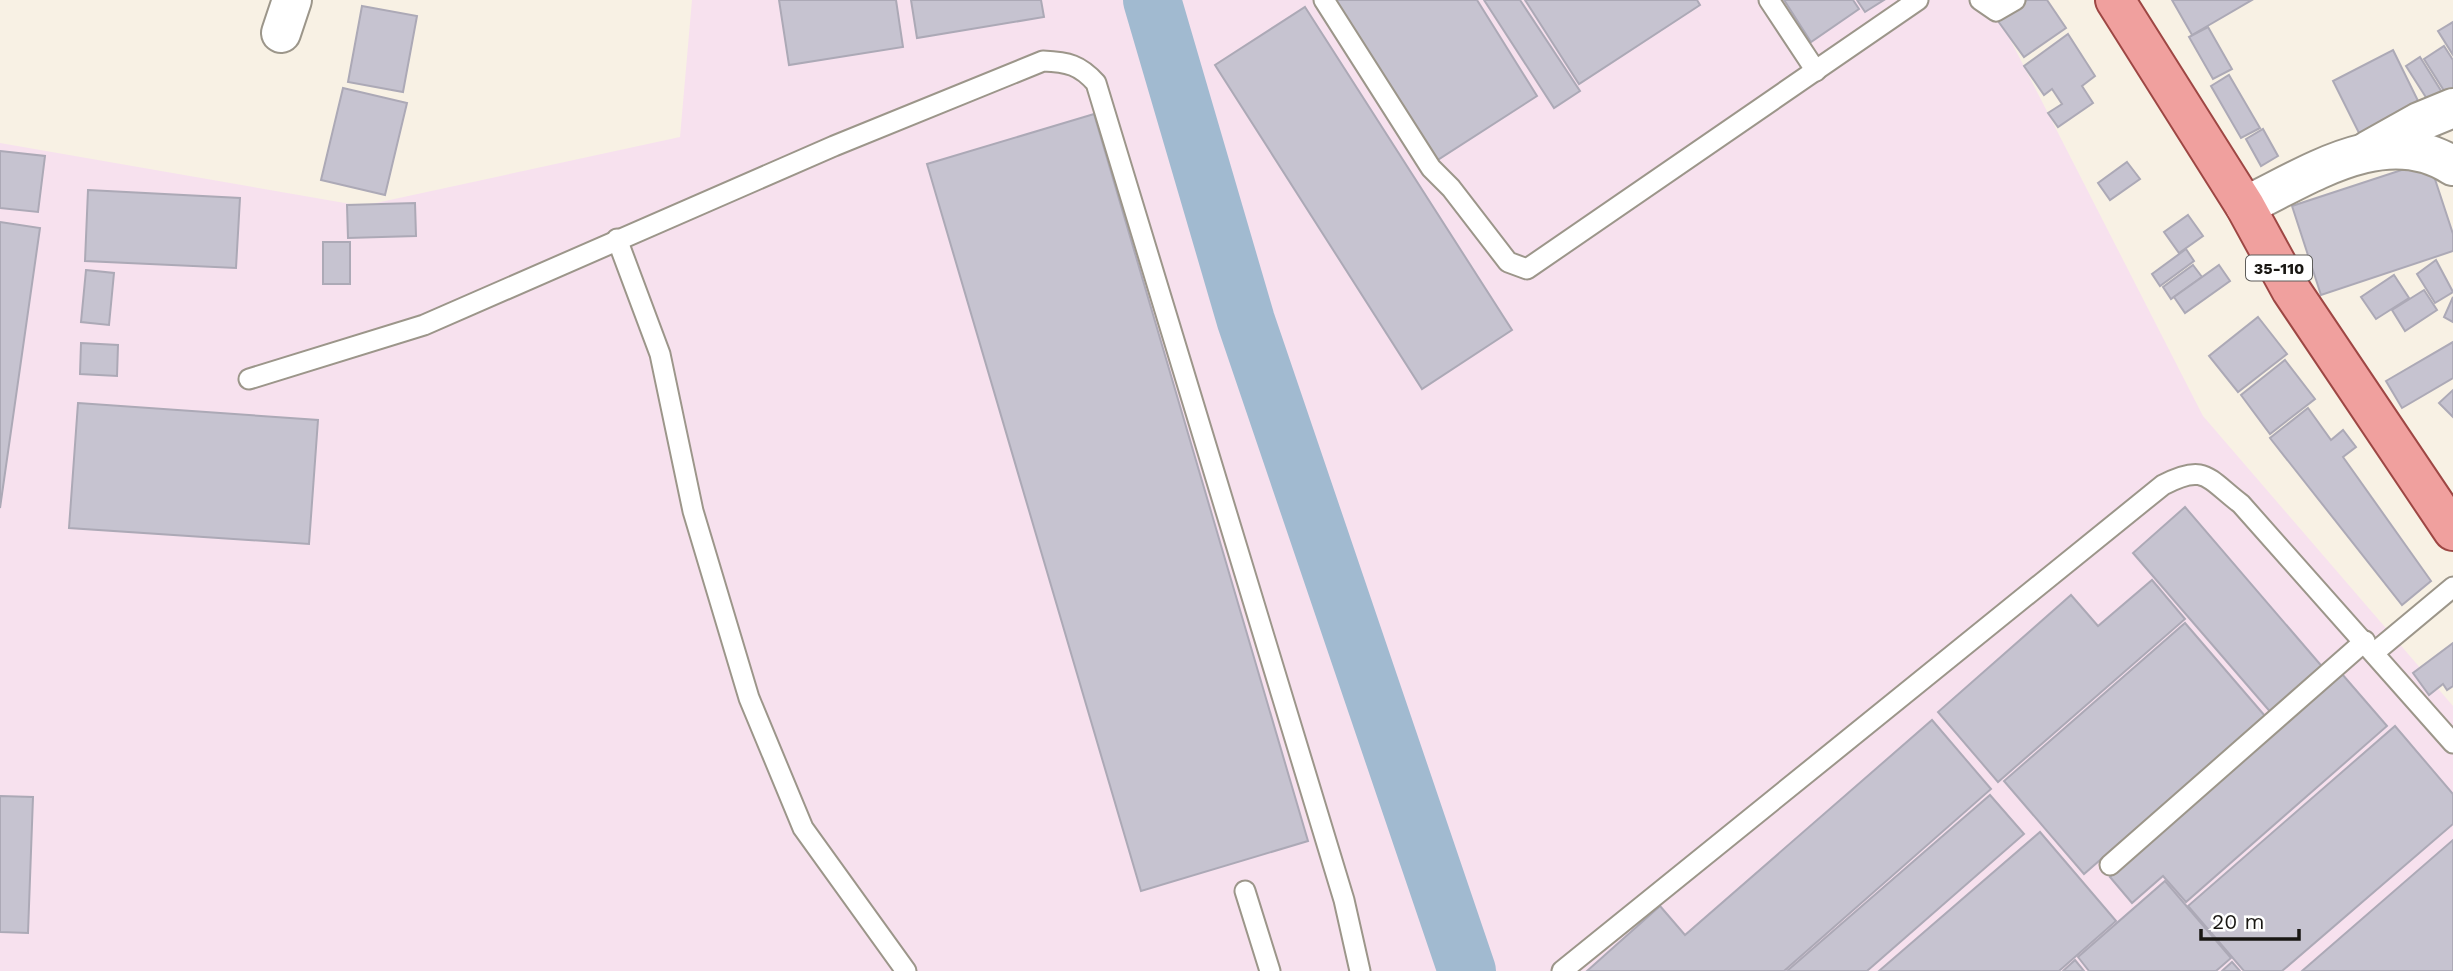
<svg xmlns="http://www.w3.org/2000/svg" width="2453" height="971" font-family="'Work Sans',sans-serif">
	<rect width="100%" height="100%" fill="#f8f1e4"/>
	<polygon fill="#f7e1ee" points="692,0 1990,0 2203,416 2453,706 2453,971 0,971 0,143 362,206 680,137"/>
	<g fill="none" stroke-linecap="round" stroke-linejoin="round">
		<polyline stroke="#a1bad0" stroke-width="58" points="1152,0 1246,321 1467,971"/>
	</g>
	<g fill="#c6c3d0" stroke="#aca9b6" stroke-width="2">
		<polygon points="779,0 896,0 903,47 789,65"/>
		<polygon points="911,0 1041,0 1044,17 917,38"/>
		<polygon points="1335,0 1477,0 1537,96 1436,161"/>
		<polygon points="1484,0 1520,0 1580,91 1554,108"/>
		<polygon points="1525,0 1697,0 1700,5 1579,84"/>
		<polygon points="1784,0 1853,0 1859,9 1811,42"/>
		<polygon points="1857,0 1884,0 1865,12"/>
		<polygon points="2027,0 2047,0 2066,28 2024,57 1998,21"/>
		<polygon points="2172,0 2252,0 2192,35"/>
		<polygon points="362,6 417,16 403,92 348,82"/>
		<polygon points="1305,7 1512,330 1422,389 1215,65"/>
		<polygon points="2453,22 2453,55 2438,31"/>
		<polygon points="2208,27 2232,69 2213,79 2189,37"/>
		<polygon points="2068,34 2095,76 2082,86 2093,103 2058,127 2048,113 2062,104 2052,89 2044,95 2024,66"/>
		<polygon points="2444,46 2453,60 2453,105 2424,59"/>
		<polygon points="2393,50 2424,113 2364,143 2333,81"/>
		<polygon points="2420,57 2448,102 2434,110 2406,66"/>
		<polygon points="2229,75 2260,128 2241,138 2211,86"/>
		<polygon points="343,88 407,103 385,195 321,180"/>
		<polygon points="1094,114 1308,841 1141,891 927,164"/>
		<polygon points="2263,129 2278,156 2261,166 2246,139"/>
		<polygon points="0,151 45,156 38,212 0,208"/>
		<polygon points="2429,161 2453,234 2453,251 2321,295 2292,206"/>
		<polygon points="2127,162 2140,179 2110,200 2098,183"/>
		<polygon points="88,190 240,198 236,268 85,261"/>
		<polygon points="415,203 416,236 348,238 347,205"/>
		<polygon points="2188,215 2203,236 2179,253 2164,232"/>
		<polygon points="0,222 40,228 0,508"/>
		<rect x="323" y="242" width="27" height="42"/>
		<polygon points="2186,249 2194,261 2160,286 2152,274"/>
		<polygon points="2436,260 2453,292 2435,303 2417,274"/>
		<polygon points="2193,265 2202,277 2171,299 2163,287"/>
		<polygon points="2219,265 2230,281 2185,313 2174,297"/>
		<polygon points="86,270 114,273 109,325 81,322"/>
		<polygon points="2394,275 2409,298 2376,319 2361,297"/>
		<polygon points="2424,290 2437,310 2405,331 2392,310"/>
		<polygon points="2453,297 2453,322 2444,317"/>
		<polygon points="2258,317 2287,354 2238,392 2209,356"/>
		<polygon points="2453,342 2453,378 2402,408 2386,381"/>
		<polygon points="81,343 118,345 117,376 80,374"/>
		<polygon points="2285,360 2315,399 2270,434 2241,395"/>
		<polygon points="2453,390 2453,417 2439,403"/>
		<polygon points="78,403 318,420 309,544 69,528"/>
		<polygon points="2308,408 2331,440 2343,430 2356,447 2343,457 2431,581 2402,605 2270,438"/>
		<polygon points="2185,507 2325,670 2273,715 2133,553"/>
		<polygon points="2152,580 2185,619 1998,782 1938,712 2071,595 2098,626"/>
		<polygon points="2185,623 2265,716 2084,874 2004,781"/>
		<polygon points="2453,643 2453,686 2447,690 2443,684 2429,695 2413,673"/>
		<polygon points="2342,674 2387,726 2186,902 2163,876 2132,903 2110,877"/>
		<polygon points="1932,720 1991,789 1784,971 1587,971 1660,906 1685,935"/>
		<polygon points="2395,726 2453,794 2453,824 2282,971 2244,971 2188,906"/>
		<polygon points="1990,795 2024,834 1867,971 1787,971"/>
		<polygon points="0,796 33,797 28,933 0,932"/>
		<polygon points="2040,832 2116,921 2059,971 1879,971"/>
		<polygon points="2453,840 2453,971 2302,971"/>
		<polygon points="2165,881 2231,958 2216,971 2089,971 2078,957"/>
		<polygon points="2075,960 2084,971 2063,971"/>
		<polygon points="2232,962 2240,971 2222,971"/>
	</g>
	<g fill="none" stroke-linecap="round" stroke-linejoin="round">
		<defs>
			<g id="service">
				<polyline points="1324,0 1431,168 1451,188 1508,262 1527,269 1918,0"/>
				<polyline points="1769,0 1816,71"/>
				<polyline points="1980,0 1996,11 2015,0"/>
				<polyline points="617,239 660,354 693,511 749,698 803,828 906,971"/>
				<path d="M249 379 424 325 834 146 1043 61C1068 62 1080 65 1096 83L1344 900 1360 971"/>
				<polyline points="2375,652 2453,587"/>
				<polyline points="2110,865 2365,641"/>
				<polyline points="1245,891 1270,971"/>
				<path d="M1562 971 2163 485C2205 463 2207 478 2241 504L2453 743"/>
			</g>
			<g id="minor">
				<polyline points="281,33 292,0"/>
				<polyline points="2369,150 2419,122 2453,108"/>
				<path d="M2245 206C2308 176 2385 122 2453 166"/>
			</g>
			<polyline id="primary" points="2115,0 2245,206 2291,290 2453,531"/>
		</defs>
		<use href="#service" stroke="#9c968a" stroke-width="23"/>
		<use href="#minor" stroke="#9c968a" stroke-width="42"/>
		<use href="#primary" stroke="#9e4744" stroke-width="42"/>
		<use href="#service" stroke="#fff" stroke-width="19"/>
		<use href="#minor" stroke="#fff" stroke-width="38"/>
		<use href="#primary" stroke="#f0a09e" stroke-width="38"/>
	</g>
	<g text-anchor="middle" stroke-width="5" stroke-linejoin="round" paint-order="stroke">
		<rect fill="#fff" stroke="#5e5d5a" stroke-width="2" x="2246" y="255.5" width="66" height="25" rx="5"/>
		<g font-size="16" font-weight="bold" fill="#191713">
			<text x="2279" y="274">35-110</text>
		</g>
	</g>
	<path d="M2201 929v10h98v-10" fill="none" stroke="#191713" stroke-width="3.5"/>
	<text x="2212" y="929" font-size="21" fill="#191713" stroke="#ffffff" stroke-width="5" paint-order="stroke">20 m</text>
</svg>
